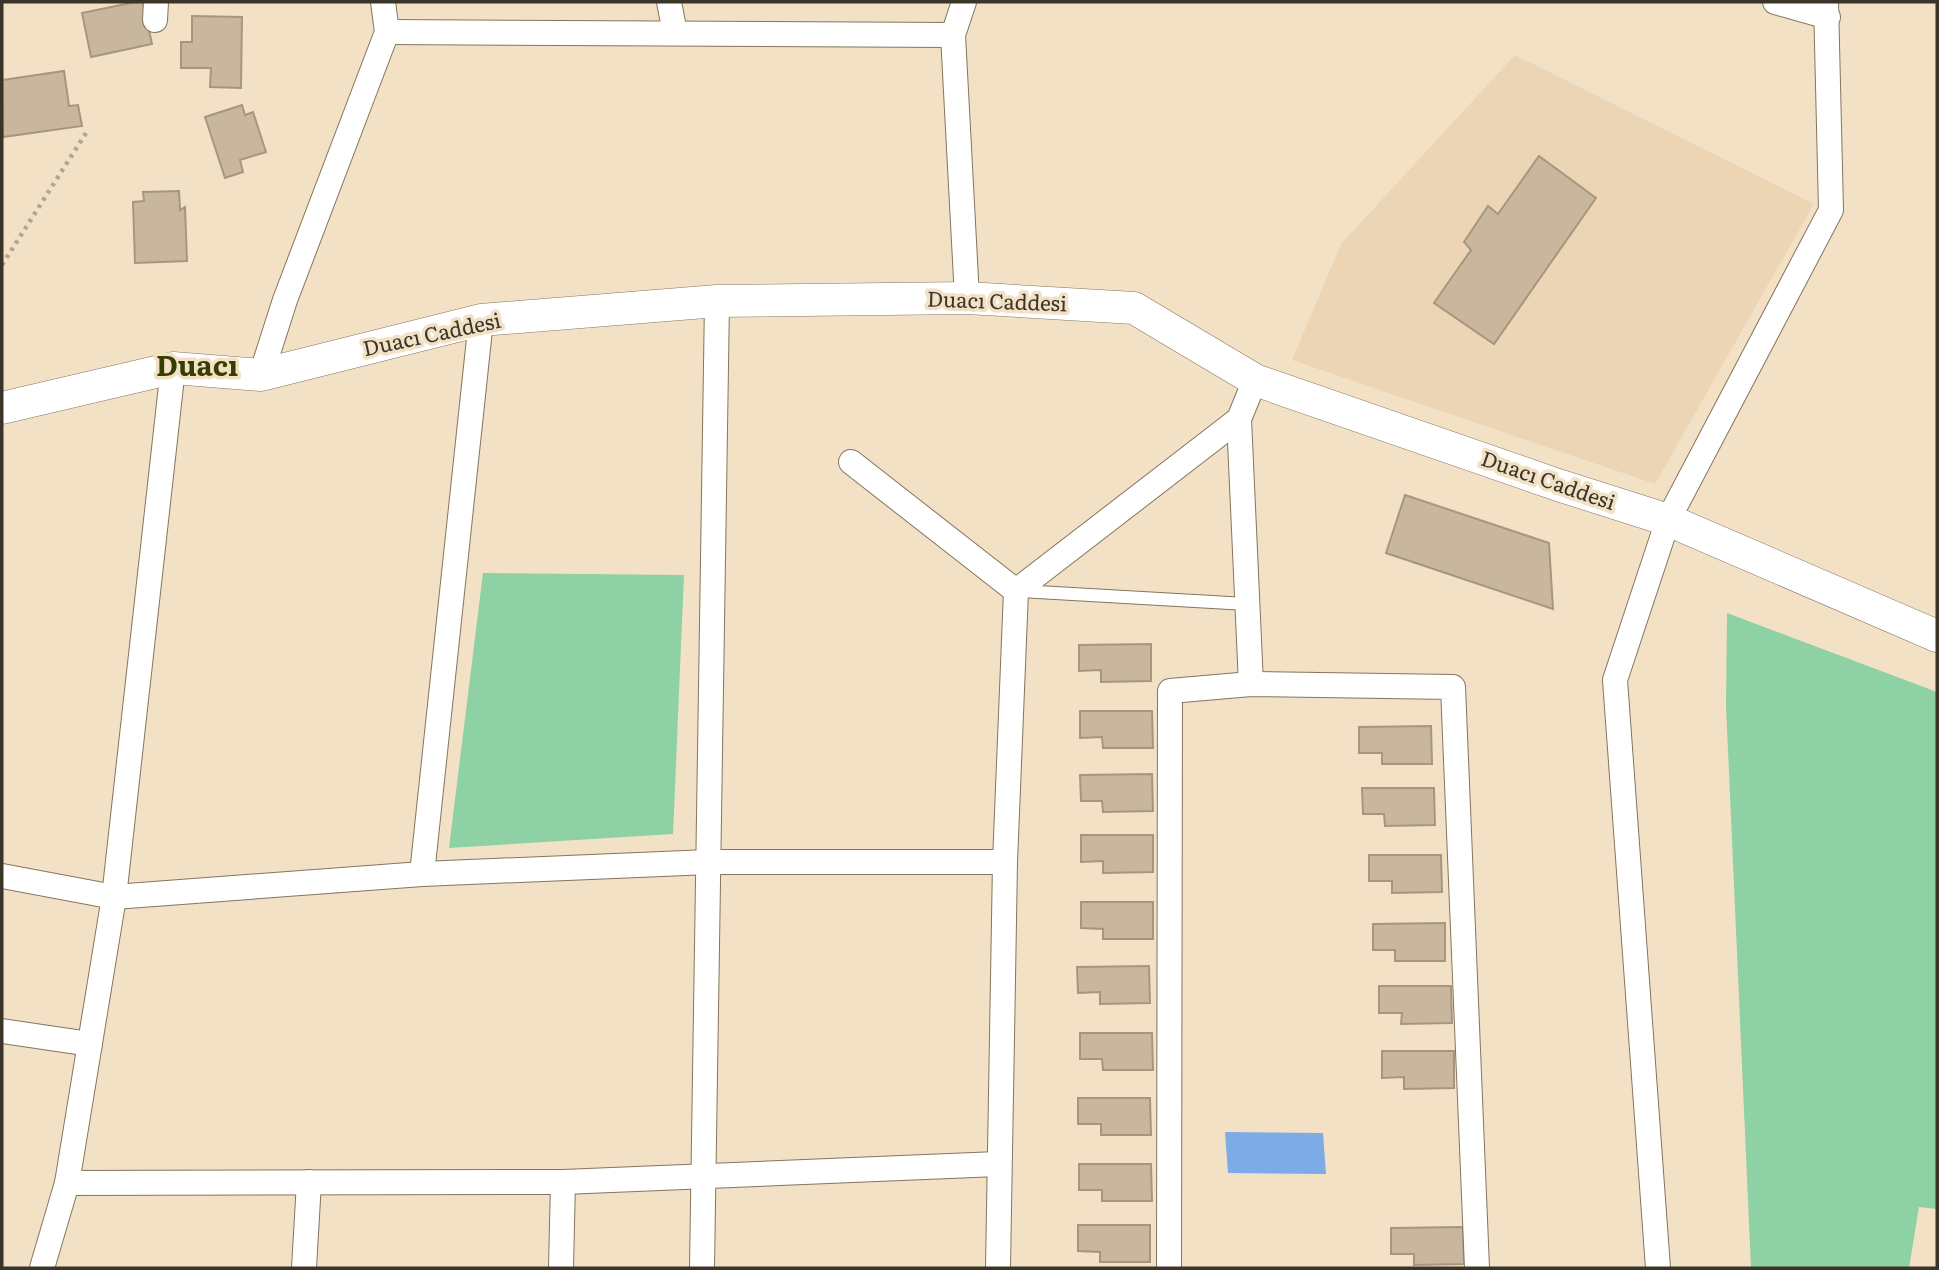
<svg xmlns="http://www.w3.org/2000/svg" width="1939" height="1270" font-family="Literata,serif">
	<rect width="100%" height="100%" fill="#f3e1c6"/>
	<polygon fill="#ecd5b4" points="1515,55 1814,204 1655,484 1292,360 1341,244"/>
	<g fill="#8dd1a4">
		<polygon points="483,573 684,575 673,834 449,848"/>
		<polygon points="1727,613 1937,692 1937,1209 1919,1207 1909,1268 1751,1268 1726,705"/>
	</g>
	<polygon fill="#7dabe6" points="1225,1132 1323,1133 1326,1174 1228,1173"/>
	<g fill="#c9b79d" stroke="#a7967d" stroke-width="2">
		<polygon points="135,2 143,2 152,44 91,57 82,13"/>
		<polygon points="192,16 242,17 241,88 210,87 211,68 181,68 181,42 192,42"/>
		<polygon points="64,71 69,106 78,105 82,126 3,137 2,80"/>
		<polygon points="242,105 245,115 253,112 266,152 240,160 243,172 225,178 205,117"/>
		<polygon points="1539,156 1596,198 1494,344 1434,303 1471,250 1464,242 1488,206 1498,214"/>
		<polygon points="179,191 180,210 185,207 187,261 135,263 133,202 144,201 143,192"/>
		<polygon points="1405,495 1549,543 1553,609 1386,553"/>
		<polygon points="1151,644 1151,681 1101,682 1101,670 1079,671 1079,645"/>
		<polygon points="1080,711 1152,711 1153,748 1103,748 1102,737 1080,738"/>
		<polygon points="1431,726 1432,764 1382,764 1382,753 1359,753 1359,727"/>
		<polygon points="1152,774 1153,811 1103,812 1102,801 1081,801 1080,775"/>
		<polygon points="1362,788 1434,788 1435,825 1385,826 1384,814 1363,814"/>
		<polygon points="1081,835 1153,835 1153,872 1103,873 1103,861 1081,862"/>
		<polygon points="1369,855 1441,855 1442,892 1392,893 1392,881 1369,881"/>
		<polygon points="1081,902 1153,902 1153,939 1103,939 1103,929 1081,928"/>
		<polygon points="1445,923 1445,961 1395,961 1395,950 1373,950 1373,924"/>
		<polygon points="1149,966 1150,1003 1100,1004 1100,992 1078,993 1077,967"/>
		<polygon points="1379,986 1451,986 1452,1023 1401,1024 1402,1013 1379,1013"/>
		<polygon points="1080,1033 1152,1033 1153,1070 1103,1070 1102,1059 1080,1059"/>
		<polygon points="1382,1051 1454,1051 1454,1088 1404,1089 1404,1077 1382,1078"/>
		<polygon points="1078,1098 1150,1098 1151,1135 1101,1135 1101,1124 1078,1124"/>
		<polygon points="1079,1164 1151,1164 1152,1201 1102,1201 1102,1190 1079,1190"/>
		<polygon points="1078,1225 1150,1225 1150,1262 1100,1262 1100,1252 1078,1251"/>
		<polygon points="1463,1227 1464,1264 1414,1265 1414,1254 1391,1254 1391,1228"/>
	</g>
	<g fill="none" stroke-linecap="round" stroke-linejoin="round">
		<defs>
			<polyline id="service" points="1020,591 1247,604"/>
			<g id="minor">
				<polyline points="669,2 675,33"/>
				<polyline points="964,2 953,35 967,298"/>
				<polyline points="1775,2 1828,17"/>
				<polyline points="155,20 156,2"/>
				<polyline points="387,32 953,35"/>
				<polyline points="261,375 285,300 387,32 383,2"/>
				<polyline points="1239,419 1251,684"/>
				<polyline points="851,462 1016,591"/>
				<polyline points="422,874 481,320"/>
				<polyline points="2,876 114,897 422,874 709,862 1005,862"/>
				<polyline points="2,1031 90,1044"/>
				<polyline points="67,1183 563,1182 998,1164"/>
				<polyline points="42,1268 67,1183 114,897 173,368"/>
				<polyline points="304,1268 309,1182"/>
				<polyline points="561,1268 563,1182"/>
				<polyline points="702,1268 717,301"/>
				<polyline points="998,1268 1005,862 1016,591 1239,419 1255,380"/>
				<polyline points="1169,1268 1170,691 1251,684 1453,687 1477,1268"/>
				<polyline points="1658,1268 1615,680 1668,520 1831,210 1826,2"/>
			</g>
			<polyline id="tertiary" points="2,408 173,368 261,375 481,320 717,301 967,298 1134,308 1255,380 1558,485 1668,520 1937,636"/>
		</defs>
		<use href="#service" stroke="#85755d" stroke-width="14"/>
		<use href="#minor" stroke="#85755d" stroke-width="26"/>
		<use href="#tertiary" stroke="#85755d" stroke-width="33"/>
		<polyline stroke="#b3a58f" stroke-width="4.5" stroke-dasharray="3.5 5" stroke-linecap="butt" points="2,265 86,133"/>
		<use href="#service" stroke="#fff" stroke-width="12"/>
		<use href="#minor" stroke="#fff" stroke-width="24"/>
		<use href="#tertiary" stroke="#fff" stroke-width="32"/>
	</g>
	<g text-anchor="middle" stroke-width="7" stroke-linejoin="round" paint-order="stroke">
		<g font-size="21" fill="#3b3429" stroke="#f3e1c6">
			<text transform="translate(997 302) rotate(2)" y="7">Duacı Caddesi</text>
			<text transform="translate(432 335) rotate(-12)" y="7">Duacı Caddesi</text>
			<text transform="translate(1548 481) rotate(19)" y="7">Duacı Caddesi</text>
		</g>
		<g font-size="28" font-weight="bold" fill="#363e00" stroke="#f3e1c6">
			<text x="197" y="376">Duacı</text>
		</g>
	</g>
	<rect width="1939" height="1270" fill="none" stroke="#3b3429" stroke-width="7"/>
</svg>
